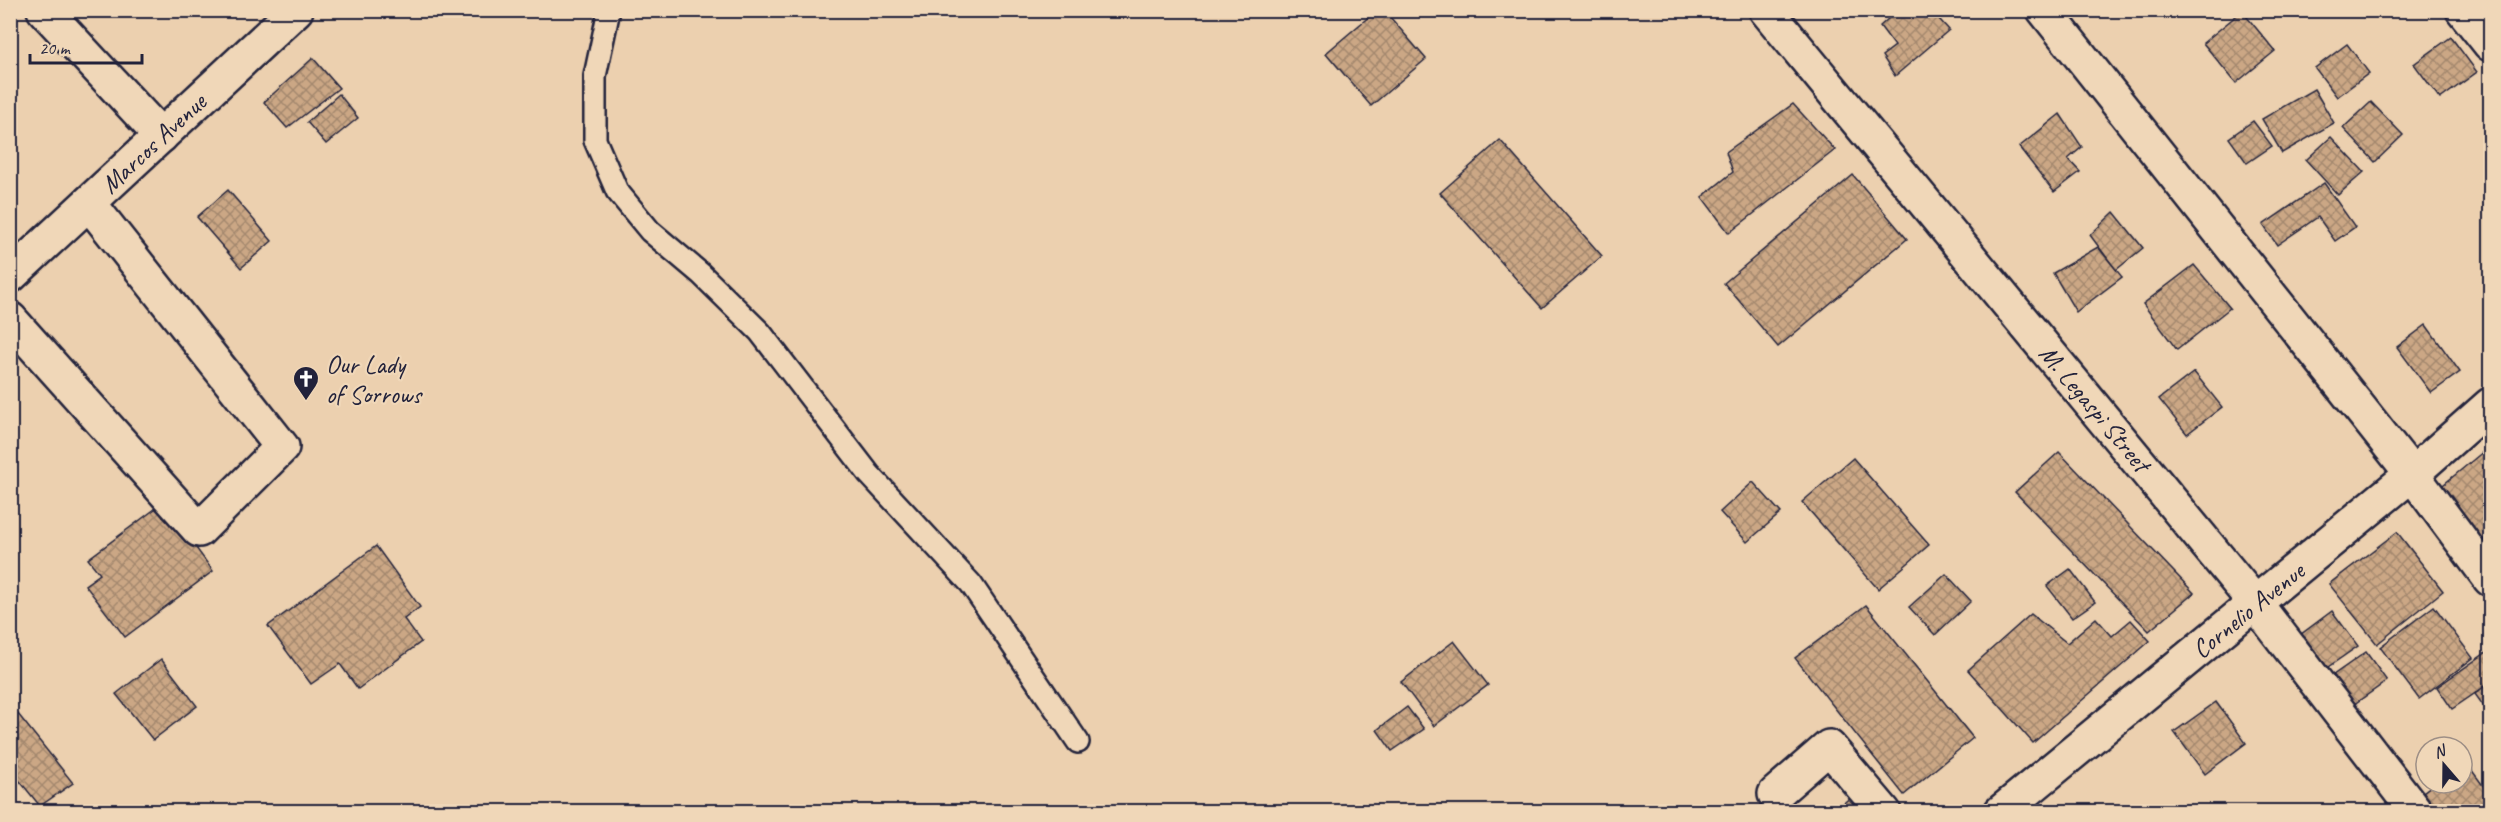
<svg xmlns="http://www.w3.org/2000/svg" width="2501" height="822" font-family="Caveat,sans-serif">
	<defs>
		<pattern id="building-cross-hatch" width="8" height="8" patternUnits="userSpaceOnUse" patternTransform="scale(1.5)"><rect width="8" height="8" fill="#cba785"/><path d="M0 0l8 8M0 8l8-8" fill="none" stroke="#a4886e"/></pattern>
	</defs>
	<rect width="100%" height="100%" fill="#ecd0af"/>
	<filter id="ink" filterUnits="userSpaceOnUse"><feTurbulence type="fractalNoise" baseFrequency=".0167" numOctaves="2"/><feDisplacementMap in="SourceGraphic" scale="12" xChannelSelector="R" yChannelSelector="G"/><feConvolveMatrix kernelMatrix="1 2 1 2 8 2 1 2 1" color-interpolation-filters="sRGB"/></filter>
	<g filter="url(#ink)">
		<g fill="url(#building-cross-hatch)" stroke="#22223b" stroke-width="1.5">
			<polygon points="1377,10 1384,10 1426,59 1371,106 1326,53"/>
			<polygon points="1898,10 1931,10 1949,30 1895,76 1882,56 1895,46 1880,26"/>
			<polygon points="2242,11 2275,51 2236,83 2203,43"/>
			<polygon points="2451,37 2477,72 2440,99 2414,64"/>
			<polygon points="2347,44 2369,73 2337,97 2315,68"/>
			<polygon points="313,58 339,88 287,128 264,102"/>
			<polygon points="2314,89 2334,123 2282,153 2262,119"/>
			<polygon points="339,94 358,118 326,144 307,122"/>
			<polygon points="2371,102 2403,135 2375,162 2343,128"/>
			<polygon points="1793,104 1835,150 1729,233 1702,197 1733,172 1726,152"/>
			<polygon points="2060,114 2082,147 2068,159 2080,172 2054,192 2019,147"/>
			<polygon points="2253,121 2272,146 2247,163 2229,138"/>
			<polygon points="2331,137 2364,172 2338,195 2306,160"/>
			<polygon points="1500,140 1602,256 1542,308 1440,193"/>
			<polygon points="1853,175 1907,239 1778,347 1724,283"/>
			<polygon points="2324,183 2355,227 2335,241 2318,217 2277,245 2263,225"/>
			<polygon points="228,190 272,241 241,268 197,217"/>
			<polygon points="2114,212 2143,248 2116,270 2090,235"/>
			<polygon points="2098,247 2122,277 2076,312 2053,273"/>
			<polygon points="2194,265 2230,308 2177,350 2143,304"/>
			<polygon points="2426,325 2460,372 2431,393 2397,347"/>
			<polygon points="2194,372 2222,407 2187,434 2159,399"/>
			<polygon points="2490,446 2490,552 2438,489"/>
			<polygon points="2059,452 2194,593 2149,631 2015,492"/>
			<polygon points="1853,458 1929,545 1878,589 1802,502"/>
			<polygon points="1753,482 1781,513 1747,542 1720,512"/>
			<polygon points="163,503 213,571 125,637 85,585 100,574 88,559"/>
			<polygon points="2397,532 2443,591 2377,644 2329,584"/>
			<polygon points="376,546 420,607 404,619 421,642 358,689 340,664 311,684 268,626"/>
			<polygon points="2070,569 2095,602 2072,618 2047,586"/>
			<polygon points="1946,574 1971,601 1935,635 1909,607"/>
			<polygon points="1866,605 1973,738 1904,795 1795,658"/>
			<polygon points="2434,606 2473,658 2419,699 2380,647"/>
			<polygon points="2332,611 2358,646 2325,669 2300,635"/>
			<polygon points="2031,614 2067,643 2096,618 2112,636 2131,620 2150,641 2033,743 1968,670"/>
			<polygon points="1454,641 1488,685 1434,726 1401,682"/>
			<polygon points="2490,650 2490,683 2452,709 2437,687"/>
			<polygon points="2366,652 2387,681 2350,707 2329,678"/>
			<polygon points="161,659 197,706 153,740 116,694"/>
			<polygon points="2490,682 2490,715 2475,694"/>
			<polygon points="2216,702 2246,743 2205,774 2174,732"/>
			<polygon points="10,704 73,783 40,806 10,769"/>
			<polygon points="1407,707 1424,729 1392,751 1377,730"/>
			<polygon points="2465,761 2490,795 2490,812 2438,812 2423,792 2435,783 2462,783 2462,763"/>
			<polygon points="1852,796 1865,812 1833,812"/>
		</g>
		<g fill="none" stroke-linecap="round" stroke-linejoin="round">
			<defs>
				<polyline id="lane" points="609,10 595,76 595,140 617,191 650,231 701,274 760,332 869,474 971,584 1078,742"/>
				<g id="street">
					<polyline points="44,10 161,136"/>
					<polyline points="1766,10 2256,604 2416,812"/>
					<polyline points="2044,10 2412,474 2490,579"/>
					<polyline points="2463,10 2490,44"/>
					<polyline points="10,319 199,530 282,447 89,203"/>
					<polyline points="1775,794 1829,747 1884,812"/>
				</g>
				<g id="secondary">
					<polyline points="10,276 296,10"/>
					<polyline points="2001,812 2412,474 2490,405"/>
				</g>
			</defs>
			<use href="#lane" stroke="#22223b" stroke-width="26"/>
			<use href="#street" stroke="#22223b" stroke-width="38"/>
			<use href="#secondary" stroke="#22223b" stroke-width="38"/>
			<use href="#lane" stroke="#f0d7b8" stroke-width="21"/>
			<use href="#street" stroke="#f0d7b8" stroke-width="33"/>
			<use href="#secondary" stroke="#f0d7b8" stroke-width="33"/>
		</g>
	</g>
	<defs>
		<symbol id="church-pin" viewBox="-11 -11 22 30"><path d="M0 17L-7.5 6A9.5 9.5 0 1 1 7.5 6Z" fill="#22223b" stroke="#f0d7b8"/><path d="M-1.2-6h2.4v3.5h3.3v2.4h-3.3V6h-2.4V-.1h-3.3v-2.4h3.3Z" fill="#fff"/></symbol>
	</defs>
	<g fill-rule="evenodd">
		<use href="#church-pin" x="291" y="364" width="30" height="40"/>
	</g>
	<g text-anchor="middle" stroke-width="4.5" stroke-linejoin="round" paint-order="stroke">
		<g font-size="26" fill="#22223b" stroke="#f0d7b8">
			<text transform="translate(153 143) rotate(-43)" y="9">Marcos Avenue</text>
			<text transform="translate(2095 408) rotate(50)" y="9">M. Legaspi Street</text>
			<text transform="translate(2248 610) rotate(-39)" y="9">Cornelio Avenue</text>
		</g>
		<g font-size="26" fill="#22223b" stroke="#f0d7b8" text-anchor="start">
			<text x="326" y="373">Our Lady<tspan x="326" dy="30">of Sorrows</tspan></text>
		</g>
	</g>
	<rect width="2501" height="822" fill="none" stroke="#f0d7b8" stroke-width="36"/>
	<rect x="18" y="18" width="2465" height="786" fill="none" stroke="#22223b" stroke-width="2" filter="url(#ink)"/>
	<g transform="translate(2444 765) rotate(340)"><circle r="28" fill="#f0d7b8" stroke="#9e8f86" stroke-width="1.5"/>
	<path d="M0-4.5L10 22L0 15L-10 22Z" fill="#22223b"/>
	<text y="-9" font-size="16" font-weight="bold" text-anchor="middle" fill="#22223b">N</text>
	</g>
	<path d="M30 54v9h112v-9" fill="none" stroke="#22223b" stroke-width="3"/>
	<text x="39" y="54" font-size="18" fill="#22223b" stroke="#f0d7b8" stroke-width="4.5" paint-order="stroke">20 m</text>
</svg>
